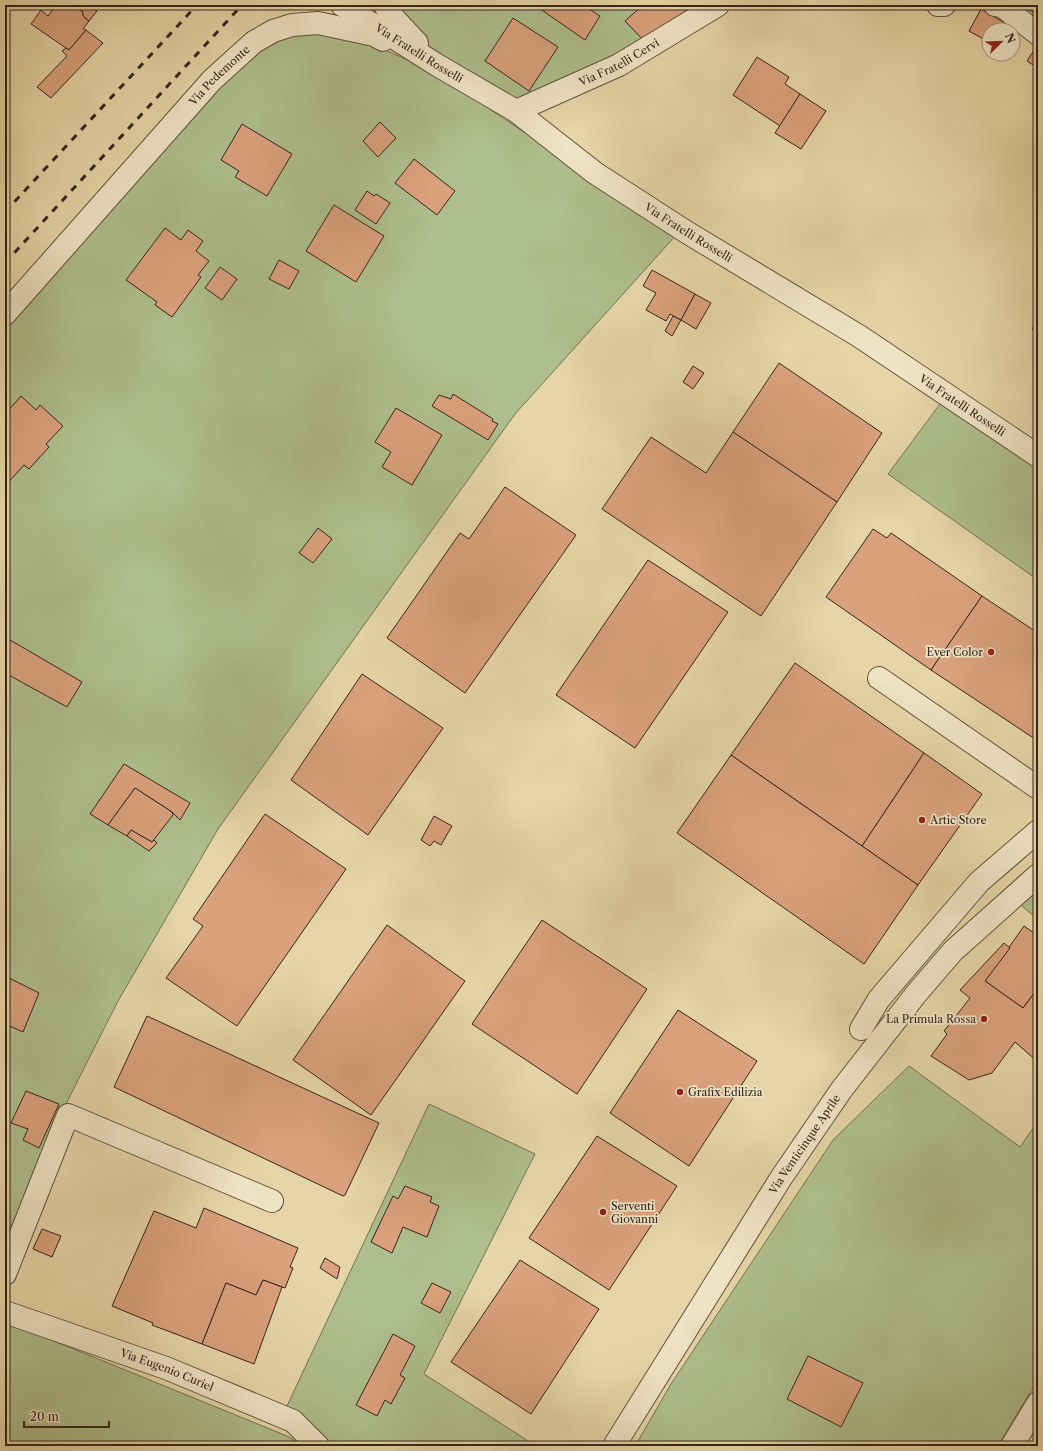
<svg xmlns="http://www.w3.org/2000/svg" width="1043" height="1451" font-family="'Libre Caslon Text',serif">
	<rect width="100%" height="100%" fill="#e6d5a6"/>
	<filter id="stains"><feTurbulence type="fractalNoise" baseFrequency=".005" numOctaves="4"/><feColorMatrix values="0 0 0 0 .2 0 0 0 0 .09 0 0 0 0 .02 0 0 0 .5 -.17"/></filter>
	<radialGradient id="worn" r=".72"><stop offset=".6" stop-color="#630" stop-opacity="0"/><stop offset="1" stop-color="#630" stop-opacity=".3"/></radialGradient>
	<g fill="#aebe8c" stroke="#727154">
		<polygon points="392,5 706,5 616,59 516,104 441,60"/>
		<polygon points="1011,5 1038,5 1038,26"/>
		<polygon points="293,33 340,35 370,43 434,72 677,234 515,414 218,829 118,1001 69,1098 5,1240 5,329 218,87 260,50"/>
		<polygon points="943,400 1038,466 1038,580 888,474"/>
		<polygon points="1038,888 1038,920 1020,904"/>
		<polygon points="909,1066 1020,1147 1038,1121 1038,1379 998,1446 635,1446 671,1384 833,1140"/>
		<polygon points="429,1104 535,1154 424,1374 536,1446 328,1446 286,1408"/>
		<polygon points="5,1321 287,1436 304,1446 5,1446"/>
	</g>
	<g fill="#d9a17c" stroke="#35241c">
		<polygon points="56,5 72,5 83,12 83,16 89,21 83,29 86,30 69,50 31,24 41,10 48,16"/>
		<polygon points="72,5 87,5 97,11 89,21 83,16 83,12"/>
		<polygon points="540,5 583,5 600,16 585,40 539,8"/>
		<polygon points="643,5 692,5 649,46 625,21"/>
		<polygon points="1027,5 1038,5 1038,16 1026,7"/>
		<polygon points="981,9 1010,26 1008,30 989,30 989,42 969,31"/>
		<polygon points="513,18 558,47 529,91 485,61"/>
		<polygon points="86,30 103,43 51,98 37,87 67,56 62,51 66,48 69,50"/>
		<polygon points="1036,47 1038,49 1038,68 1027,61"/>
		<polygon points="757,57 789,77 785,84 800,94 780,126 733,95"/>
		<polygon points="800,94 826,111 801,149 775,133"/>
		<polygon points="380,122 396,138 378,157 363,141"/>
		<polygon points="242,124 292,154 267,196 235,177 239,171 221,160"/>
		<polygon points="414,159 455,191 437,215 395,183"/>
		<polygon points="367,191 374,196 376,194 390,203 376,224 355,210"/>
		<polygon points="334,205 384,236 356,282 306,251"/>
		<polygon points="165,228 181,240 188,230 203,241 196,251 209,261 198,275 201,277 172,317 155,305 157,302 126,280"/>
		<polygon points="279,260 299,271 289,289 269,279"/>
		<polygon points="220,267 237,279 222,300 205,288"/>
		<polygon points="652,270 695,294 681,320 670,314 666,321 646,310 656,293 643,286"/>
		<polygon points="695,294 711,303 696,329 681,320"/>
		<polygon points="673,316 681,320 672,336 665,331"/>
		<polygon points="1038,319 1038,333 1032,329"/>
		<polygon points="779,363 882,433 837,502 733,432"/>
		<polygon points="693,366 704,373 693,389 683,382"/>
		<polygon points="453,394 493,419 492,421 498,424 488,440 432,406 439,395 451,399"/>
		<polygon points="21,396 36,410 40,405 63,426 46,444 49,447 29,469 24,465 6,485 5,484 5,410 7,412"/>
		<polygon points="396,408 442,435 412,485 382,467 391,452 375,442"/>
		<polygon points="733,432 837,502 761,616 602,509 651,437 706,473"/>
		<polygon points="505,487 576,535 465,693 387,638 460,533 469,539"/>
		<polygon points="318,528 332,539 313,563 299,553"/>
		<polygon points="873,529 887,538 891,533 982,596 931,670 826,597"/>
		<polygon points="648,560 728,612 635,748 556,695"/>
		<polygon points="982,596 1038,633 1038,741 931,670"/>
		<polygon points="5,637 82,682 67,707 5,673"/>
		<polygon points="795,663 924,753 862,846 731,755"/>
		<polygon points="362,674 443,728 368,835 291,780"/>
		<polygon points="924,753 982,794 918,885 862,846"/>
		<polygon points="731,755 918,885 864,964 677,833"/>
		<polygon points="124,764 190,803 180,820 172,812 135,788 108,825 90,814"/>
		<polygon points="135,788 172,812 173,815 152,842 131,830 127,836 108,825"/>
		<polygon points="265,814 346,869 237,1026 166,978 203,926 193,919"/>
		<polygon points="434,816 452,826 441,845 434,841 430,846 421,840"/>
		<polygon points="131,830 152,842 154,840 157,843 149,851 127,836"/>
		<polygon points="542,920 647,989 577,1094 472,1024"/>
		<polygon points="387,925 465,981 371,1115 293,1060"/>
		<polygon points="1024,926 1038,936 1038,988 1023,1008 985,981"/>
		<polygon points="1004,943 1010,948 985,981 1023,1008 1038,988 1038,1062 1015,1042 992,1073 969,1080 931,1056 947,1034 944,1031 970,998 960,990"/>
		<polygon points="5,963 9,965 5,974"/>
		<polygon points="5,976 39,993 23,1032 5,1024"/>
		<polygon points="678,1010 757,1061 689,1166 610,1113"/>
		<polygon points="147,1016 379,1123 345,1195 343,1196 114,1087"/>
		<polygon points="26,1091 59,1104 39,1148 23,1140 28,1129 11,1123"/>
		<polygon points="597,1136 677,1186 609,1290 529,1238"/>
		<polygon points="405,1186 432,1197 430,1202 439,1206 427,1237 403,1227 392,1253 371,1242 393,1196 398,1199"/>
		<polygon points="204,1208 298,1248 290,1267 293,1268 285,1288 263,1280 256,1295 226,1283 202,1344 152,1325 153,1323 112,1306 154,1211 196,1228"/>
		<polygon points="42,1229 61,1236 52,1257 33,1249"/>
		<polygon points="325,1258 340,1267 337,1279 320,1268"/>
		<polygon points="520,1260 599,1309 531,1414 451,1362"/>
		<polygon points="263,1280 282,1287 254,1364 202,1344 226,1283 256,1295"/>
		<polygon points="432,1283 451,1292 440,1313 421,1303"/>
		<polygon points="393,1334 415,1346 400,1375 405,1378 391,1404 385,1400 377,1416 356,1405"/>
		<polygon points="808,1356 863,1383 841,1427 787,1399"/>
	</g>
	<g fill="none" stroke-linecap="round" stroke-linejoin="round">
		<defs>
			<g id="minor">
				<path id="s1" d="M342 5 437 65 516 111 595 173 688 233 859 336 1038 456"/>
				<polyline points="385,5 389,13 417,43"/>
				<polyline points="938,5 944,5"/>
				<polyline points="995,5 1002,6 1038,34"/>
				<path id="s2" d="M516 111 619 65 718 5"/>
				<path id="s3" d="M5 314 212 80 254 42 273 31 292 25 318 23 374 35 383 40"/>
				<polyline points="879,678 1038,788"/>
				<polyline points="861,1029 879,999 979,882 1038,831"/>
				<polyline points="5,1274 68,1115 272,1201"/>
				<path id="s4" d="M5 1312 166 1368 293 1421 318 1446"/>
				<path id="s5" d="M614 1446 781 1178 842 1089 916 994 953 951 1038 875"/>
				<polyline points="1012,1446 1038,1403"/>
			</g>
		</defs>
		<use href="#minor" stroke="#61503e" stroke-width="24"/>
		<use href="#minor" stroke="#efe4c5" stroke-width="22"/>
		<g stroke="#35241c" stroke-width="3" stroke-dasharray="7 7" stroke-linecap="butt">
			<polyline points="5,212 197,5"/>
			<polyline points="5,263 242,5"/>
		</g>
	</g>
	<g fill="#8f2418" stroke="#efe4c5" stroke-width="1.5">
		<circle cx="991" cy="652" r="4"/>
		<circle cx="922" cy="820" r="4"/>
		<circle cx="984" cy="1019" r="4"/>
		<circle cx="680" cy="1092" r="4"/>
		<circle cx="603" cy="1212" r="4"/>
	</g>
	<g text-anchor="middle" stroke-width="3.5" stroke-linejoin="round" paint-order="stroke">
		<g font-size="11" fill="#35241c" stroke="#efe4c5">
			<text dy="4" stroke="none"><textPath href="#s1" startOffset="91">Via Fratelli Rosselli</textPath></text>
			<text dy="4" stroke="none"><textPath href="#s2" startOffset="114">Via Fratelli Cervi</textPath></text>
			<text dy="4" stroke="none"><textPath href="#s3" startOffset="321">Via Pedemonte</textPath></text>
			<text dy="4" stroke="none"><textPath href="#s1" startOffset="415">Via Fratelli Rosselli</textPath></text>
			<text dy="4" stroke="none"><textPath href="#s1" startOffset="739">Via Fratelli Rosselli</textPath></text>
			<text dy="4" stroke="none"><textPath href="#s5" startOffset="357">Via Venticinque Aprile</textPath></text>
			<text dy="4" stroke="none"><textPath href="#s4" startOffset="172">Via Eugenio Curiel</textPath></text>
		</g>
		<g font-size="11" fill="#35241c" stroke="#efe4c5" text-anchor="start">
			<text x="983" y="656" text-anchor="end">Ever Color</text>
			<text x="930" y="824">Artic Store</text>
			<text x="976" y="1023" text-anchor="end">La Primula Rossa</text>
			<text x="688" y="1096">Grafix Edilizia</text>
			<text x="611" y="1210">Serventi<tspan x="611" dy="13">Giovanni</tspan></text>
		</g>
	</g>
	<rect width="1043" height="1451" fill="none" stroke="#e6d5a6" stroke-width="20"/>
	<rect x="6" y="6" width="1031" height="1439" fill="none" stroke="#35241c" stroke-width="2"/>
	<rect x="10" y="10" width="1023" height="1431" fill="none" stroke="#35241c"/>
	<g transform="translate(1001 42) rotate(67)"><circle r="19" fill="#efe4c5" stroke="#a59781"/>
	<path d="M0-3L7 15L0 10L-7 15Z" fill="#8f2418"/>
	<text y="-6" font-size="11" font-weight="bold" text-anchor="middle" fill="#35241c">N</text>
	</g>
	<path d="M24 1421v6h85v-6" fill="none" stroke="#35241c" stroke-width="2"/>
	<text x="30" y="1421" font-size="12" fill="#35241c" stroke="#efe4c5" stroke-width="3" paint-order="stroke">20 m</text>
	<rect width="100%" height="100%" filter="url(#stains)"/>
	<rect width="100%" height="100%" fill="url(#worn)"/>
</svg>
